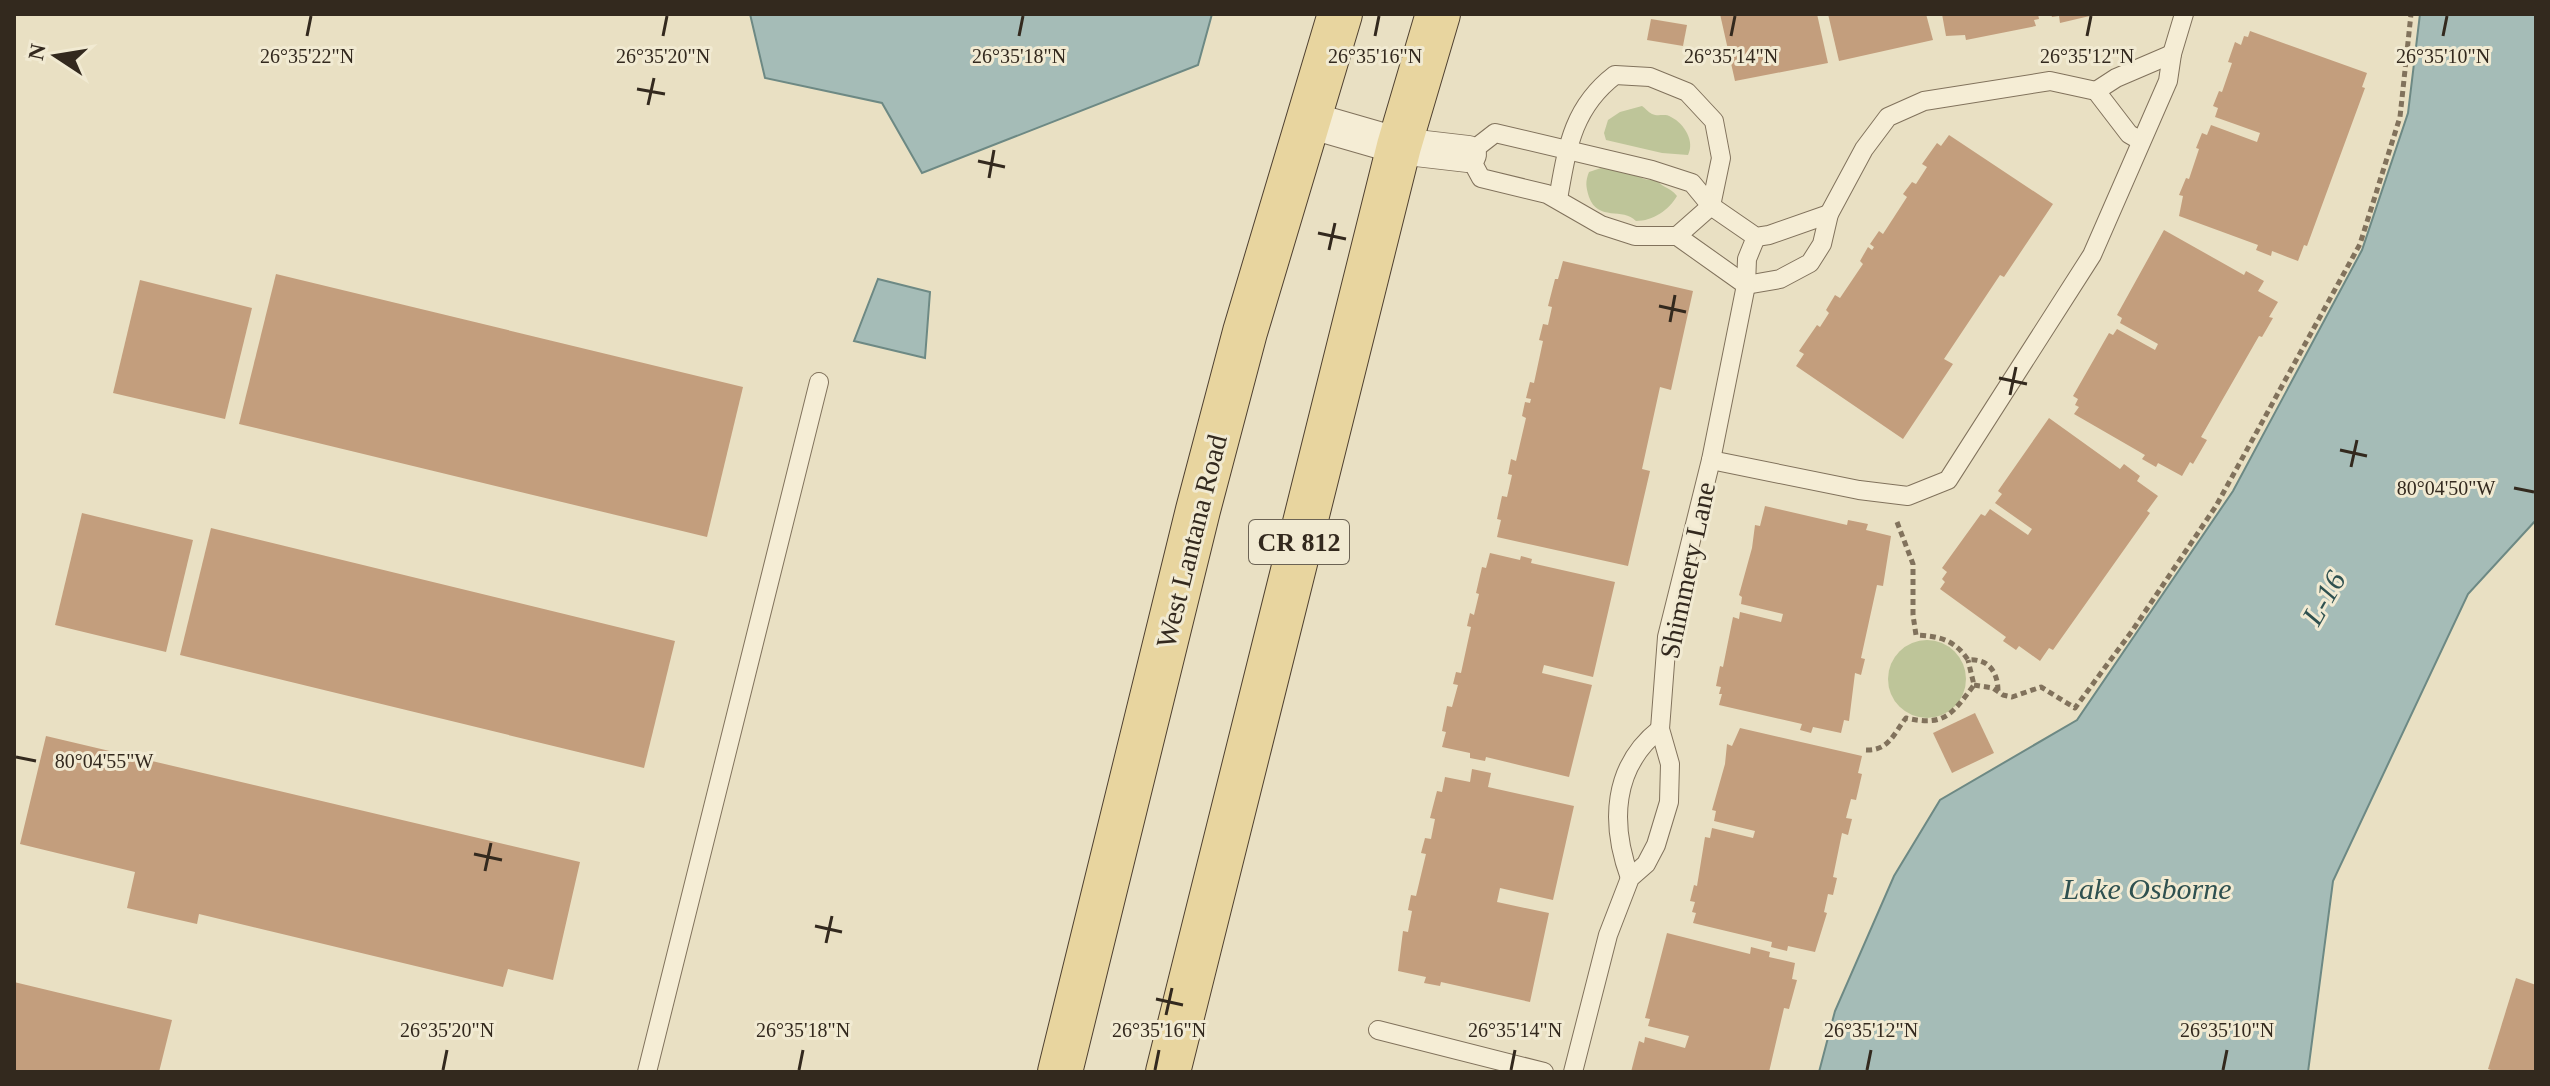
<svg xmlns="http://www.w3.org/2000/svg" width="2550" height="1086" font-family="Georgia,serif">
	<rect width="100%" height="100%" fill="#e9e0c3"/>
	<g fill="#bec599">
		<path d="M1642 106C1645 108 1648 112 1652 114 1658 117 1665 113 1671 117 1685 124 1695 142 1688 155L1662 153 1606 140 1604 133 1608 120 1620 112Z"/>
		<path d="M1604 167C1613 172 1621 171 1630 173 1643 176 1641 182 1656 179 1662 188 1670 187 1677 196 1669 210 1653 221 1636 221 1623 207 1598 222 1589 197 1586 187 1585 182 1589 172Z"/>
		<circle cx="1927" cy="679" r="39"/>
	</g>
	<g fill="#a5bcb7" stroke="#6d8984" stroke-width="2">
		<polygon points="750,14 1212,14 1198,65 922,173 882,103 765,78"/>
		<polygon points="2420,14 2536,14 2536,520 2468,594 2333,881 2308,1072 1819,1072 1835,1011 1894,876 1940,800 2077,720 2233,491 2362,250 2408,113"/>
		<polygon points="878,279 930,292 925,358 854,341"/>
	</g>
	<g fill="#c39e7d">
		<polygon points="1720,14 1817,14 1828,63 1735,81"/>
		<polygon points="1828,14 1926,14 1933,40 1839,61"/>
		<polygon points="1942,14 2038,14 2039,19 2034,20 2036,26 1966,40 1965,35 1946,36"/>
		<polygon points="2051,14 2094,14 2094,15 2060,23 2059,16 2052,17"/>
		<polygon points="1651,19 1687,25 1683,46 1647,40"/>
		<polygon points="2250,31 2367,73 2362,87 2365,88 2307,246 2304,245 2298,261 2272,251 2271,256 2256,250 2258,245 2179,216 2183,196 2179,195 2186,178 2189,179 2199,149 2196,148 2202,133 2207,135 2211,125 2257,142 2260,133 2215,117 2218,108 2213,106 2219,91 2222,92 2232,63 2228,62 2235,42 2241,45 2244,36 2248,37"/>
		<polygon points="1949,135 2053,204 2004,277 2000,275 1944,359 1953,364 1903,439 1796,366 1804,354 1799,351 1817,325 1820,327 1829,313 1826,310 1835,295 1840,298 1863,264 1860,261 1868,247 1872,250 1874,247 1870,244 1879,231 1883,234 1907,197 1903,194 1912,182 1916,184 1927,167 1922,164 1937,143 1941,146"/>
		<polygon points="2164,230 2244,275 2246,271 2264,281 2258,291 2278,302 2269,317 2273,318 2262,337 2259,336 2201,437 2207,440 2193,464 2190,462 2182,476 2158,463 2156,467 2142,459 2145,455 2074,414 2079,407 2075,405 2078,399 2073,396 2109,333 2113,335 2117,329 2155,350 2158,344 2120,323 2122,318 2117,315"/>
		<polygon points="1563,261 1693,291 1671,390 1660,387 1642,469 1650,471 1628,566 1497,537 1501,520 1497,519 1502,496 1507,497 1512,475 1508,474 1511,459 1516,461 1526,418 1522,416 1525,402 1530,403 1531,399 1526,398 1530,382 1534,383 1543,341 1539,340 1543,324 1548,325 1552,307 1548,306 1555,279 1558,279"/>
		<polygon points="276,274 743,387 707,537 239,424"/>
		<polygon points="140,280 252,308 225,419 113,393"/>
		<polygon points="2049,418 2120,469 2124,464 2140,476 2137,481 2158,496 2147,511 2150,513 2053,650 2049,648 2040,661 2019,646 2016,650 2003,641 2006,637 1940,589 1945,582 1942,579 1947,572 1942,568 1981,514 1985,516 1990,509 2028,535 2032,529 1995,503 2002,494 1998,491"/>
		<polygon points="1765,506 1847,525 1848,520 1868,524 1866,530 1891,536 1883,586 1877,585 1861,658 1865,659 1861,675 1855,673 1849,721 1844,720 1841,733 1813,727 1811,733 1800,730 1802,724 1719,705 1722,694 1719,694 1721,687 1716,686 1720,666 1723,667 1733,617 1739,619 1740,612 1781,622 1783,614 1741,604 1742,597 1739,595 1752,548 1755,525 1760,526"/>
		<polygon points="82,513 193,540 166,652 55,625"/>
		<polygon points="211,528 675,641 644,768 180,655"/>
		<polygon points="1490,553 1520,560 1521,556 1532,559 1531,563 1615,582 1593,677 1544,665 1542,673 1592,685 1569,777 1486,757 1485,761 1470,758 1470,753 1442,747 1446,732 1442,731 1447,706 1452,707 1458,685 1453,684 1456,672 1461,673 1471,627 1467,626 1470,613 1474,615 1479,594 1476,593 1482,567 1486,568"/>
		<polygon points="1975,713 1994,753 1952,773 1933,733"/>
		<polygon points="1740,728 1862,756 1858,773 1862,774 1856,800 1851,799 1846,818 1852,819 1848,835 1842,833 1833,877 1837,878 1833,895 1828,894 1824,912 1827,913 1815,952 1788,946 1787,951 1771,947 1772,942 1693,923 1696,913 1692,912 1695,902 1690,901 1694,885 1697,886 1705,837 1710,838 1712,828 1753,838 1755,831 1714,821 1716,811 1712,810 1725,764 1727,744 1732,746"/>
		<polygon points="46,736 580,862 553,980 508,969 503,987 199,914 197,924 127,908 135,872 20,844"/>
		<polygon points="1472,769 1491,773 1488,787 1574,806 1553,900 1500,888 1497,902 1549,913 1530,1002 1441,982 1440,986 1424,983 1426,977 1398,971 1403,931 1408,932 1412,911 1408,910 1411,895 1416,896 1426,854 1421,853 1425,838 1431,839 1435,819 1430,818 1437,791 1442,792 1445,777 1470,782"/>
		<polygon points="1667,933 1750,954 1751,947 1770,952 1769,957 1795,963 1792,979 1797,980 1789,1009 1784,1008 1769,1072 1631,1072 1639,1041 1644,1043 1645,1037 1685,1048 1689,1036 1648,1026 1650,1019 1645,1018"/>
		<polygon points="2516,978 2536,985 2536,1072 2497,1072 2488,1069"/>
		<polygon points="14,982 172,1020 159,1072 14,1072"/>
	</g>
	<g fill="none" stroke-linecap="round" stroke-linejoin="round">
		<defs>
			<g id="lane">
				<polyline points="2096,91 2116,78 2172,54"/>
				<path d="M1558 199C1567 149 1572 108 1615 75L1650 77 1687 92 1714 121 1721 158 1711 206"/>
				<polyline points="1677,236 1711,206"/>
				<polyline points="1746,285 1677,236 1635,236 1601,225 1547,194 1481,178 1468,154 1495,133 1652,170 1692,183 1711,206 1756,237 1769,235 1829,214"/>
				<polyline points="1746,285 1780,279 1810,263 1822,244 1829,214 1864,149 1888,117 1924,101 2050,81 2096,91 2129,134 2141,141"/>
				<polyline points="1711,460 1859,490 1908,496 1948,480 2092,255 2168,81 2172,54 2184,14"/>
				<path d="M1630 878C1610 824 1612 767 1660 729"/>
				<polyline points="1378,1030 1544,1072"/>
				<polyline points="647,1072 819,382"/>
				<polyline points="1573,1072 1608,935 1630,878 1646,864 1656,845 1669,802 1670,764 1660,729 1667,637 1711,460 1746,285 1747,259 1756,237"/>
			</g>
			<polyline id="street" points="1309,120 1399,146 1468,154"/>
			<g id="primary">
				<polyline points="1060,1072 1198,510 1245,332 1340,14"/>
				<polyline points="1168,1072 1399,146 1438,14"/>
			</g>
		</defs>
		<use href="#lane" stroke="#81725c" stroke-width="20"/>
		<use href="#street" stroke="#81725c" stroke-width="38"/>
		<use href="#primary" stroke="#4f4030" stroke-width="46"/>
		<g stroke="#81725c" stroke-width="5" stroke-dasharray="6 4" stroke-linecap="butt">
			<path d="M1897 522 1913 564V615L1916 635C1939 636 1955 640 1968 660 1989 658 1998 673 1998 691"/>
			<polyline points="1974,685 1993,688 2003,695 2012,697 2041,687 2075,708 2132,631 2216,506 2360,244 2400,117 2411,14"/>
			<path d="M1866 750C1889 751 1894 733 1906 718 1945 727 1952 714 1974 685L1968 660"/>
		</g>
		<use href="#lane" stroke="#f5edd5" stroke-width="18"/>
		<use href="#street" stroke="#f5edd5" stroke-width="36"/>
		<use href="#primary" stroke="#e8d59f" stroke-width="44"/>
	</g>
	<path fill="none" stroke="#33291e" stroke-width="3" d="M307 36 311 16M663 36 667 16M1019 36 1023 16M1375 36 1379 16M1731 36 1735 16M2087 36 2091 16M2443 36 2447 16M637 89 665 94M648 105 654 78M978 161 1005 167M989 178 994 150M1318 233 1346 239M1329 250 1335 223M1659 306 1686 312M1670 322 1675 295M1999 378 2027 384M2010 395 2016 367M2340 450 2367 456M2351 467 2357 440M2514 488 2534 492M16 757 36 761M474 854 502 860M485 871 491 843M815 926 842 932M826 943 832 916M1156 999 1183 1005M1166 1015 1172 988M443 1070 447 1050M799 1070 803 1050M1155 1070 1159 1050M1511 1070 1515 1050M1867 1070 1871 1050M2223 1070 2227 1050"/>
	<g text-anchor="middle" stroke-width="6" stroke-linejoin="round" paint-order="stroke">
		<rect fill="#f1ead2" stroke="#6c6354" stroke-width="2" x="1249" y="520" width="100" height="44" rx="6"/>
		<g font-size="26" font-weight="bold" fill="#33291e">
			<text x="1299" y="551">CR 812</text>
		</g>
		<g font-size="28" fill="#33291e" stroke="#f1ead2">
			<text transform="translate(1191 541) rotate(-76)" y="10">West Lantana Road</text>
			<text transform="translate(1687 570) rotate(-78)" y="10">Shimmery Lane</text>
		</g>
		<g font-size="30" font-style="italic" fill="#2f5150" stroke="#f1ead2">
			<text transform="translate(2324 598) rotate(-60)" y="10">L-16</text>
			<text x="2147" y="899">Lake Osborne</text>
		</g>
	</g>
	<g font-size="20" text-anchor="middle" fill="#33291e" stroke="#f1ead2" stroke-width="6" stroke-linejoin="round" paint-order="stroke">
		<text x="307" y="63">26°35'22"N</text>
		<text x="663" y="63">26°35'20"N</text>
		<text x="1019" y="63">26°35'18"N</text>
		<text x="1375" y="63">26°35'16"N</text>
		<text x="1731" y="63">26°35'14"N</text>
		<text x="2087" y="63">26°35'12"N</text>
		<text x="2443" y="63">26°35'10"N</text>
		<text x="2446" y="495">80°04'50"W</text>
		<text x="104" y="768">80°04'55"W</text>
		<text x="447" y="1037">26°35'20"N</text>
		<text x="803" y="1037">26°35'18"N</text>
		<text x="1159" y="1037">26°35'16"N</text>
		<text x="1515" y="1037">26°35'14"N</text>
		<text x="1871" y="1037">26°35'12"N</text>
		<text x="2227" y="1037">26°35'10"N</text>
	</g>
	<rect width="2550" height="1086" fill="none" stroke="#33291e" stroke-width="32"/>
	<g transform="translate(56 56) rotate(282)" stroke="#f1ead2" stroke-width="6" paint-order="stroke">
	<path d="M0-6L14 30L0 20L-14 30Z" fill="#33291e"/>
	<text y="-12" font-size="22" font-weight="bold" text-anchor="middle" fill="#33291e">N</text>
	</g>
</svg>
